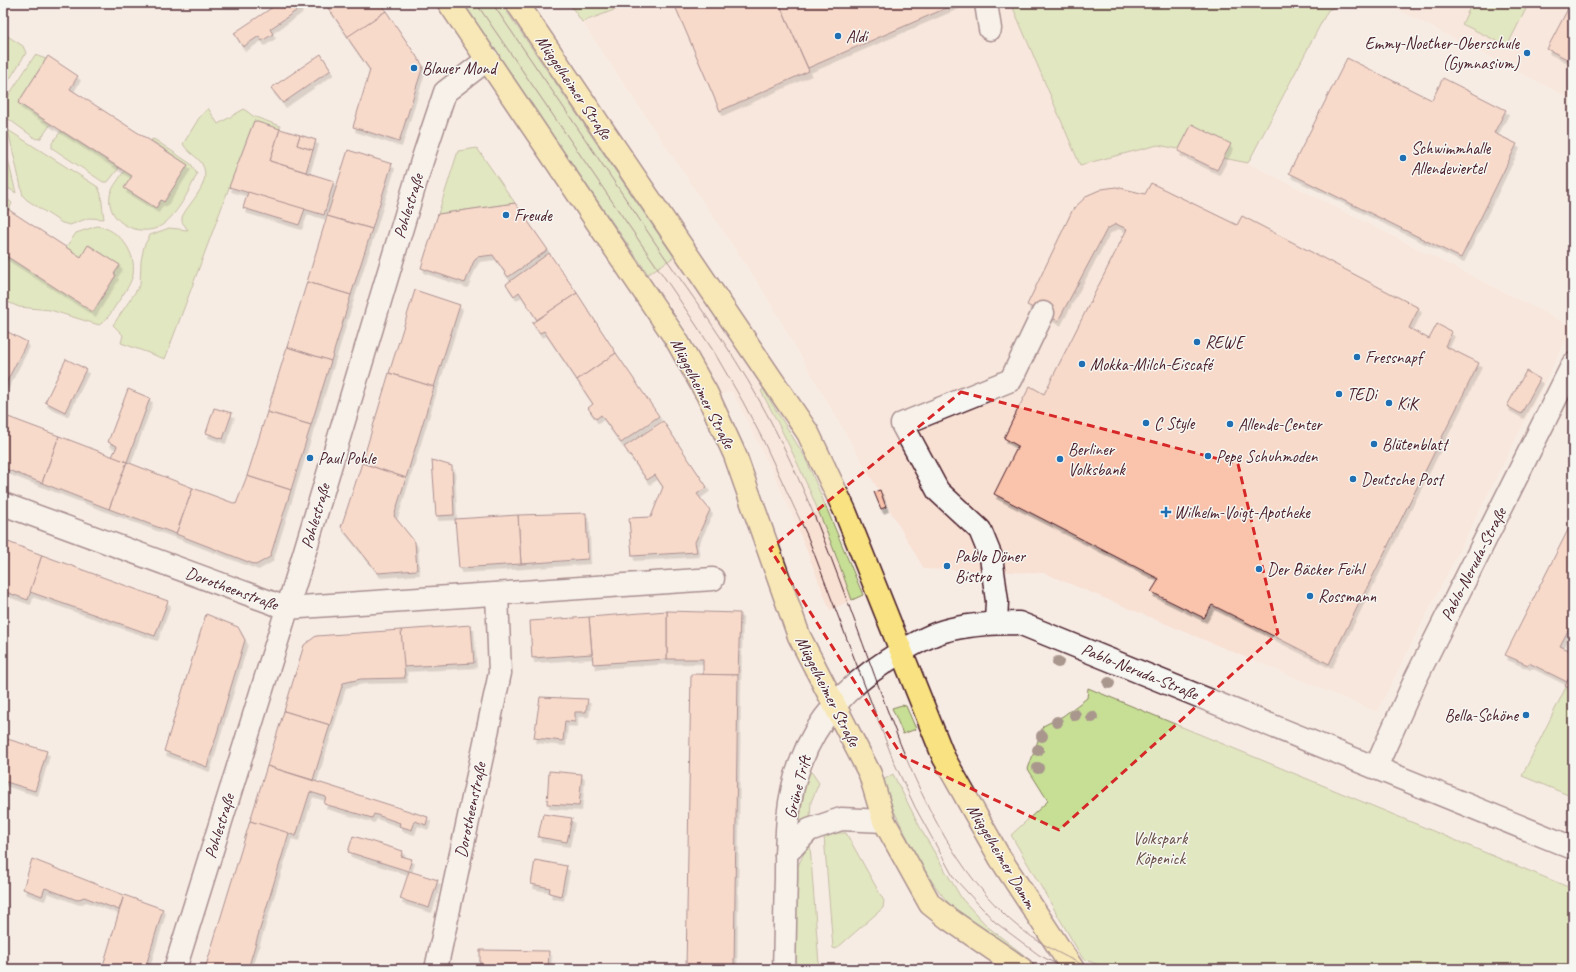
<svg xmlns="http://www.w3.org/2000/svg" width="1576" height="972" font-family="Caveat,sans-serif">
	<defs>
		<filter id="shadow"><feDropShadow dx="2.5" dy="4.5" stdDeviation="0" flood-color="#0004"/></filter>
	</defs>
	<rect width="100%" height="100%" fill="#f7ece4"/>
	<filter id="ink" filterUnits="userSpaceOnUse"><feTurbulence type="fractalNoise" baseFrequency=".025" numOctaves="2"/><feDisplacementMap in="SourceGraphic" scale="8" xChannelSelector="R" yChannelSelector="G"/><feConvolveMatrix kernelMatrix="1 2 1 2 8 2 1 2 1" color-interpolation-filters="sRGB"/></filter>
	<g filter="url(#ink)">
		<g fill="#f8e0d3">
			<polygon points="633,3 1011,3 1080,165 1158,145 1248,163 1573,327 1377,712 1044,573 924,569 762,289 582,22"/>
			<polygon points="1393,3 1573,3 1573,100 1391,6"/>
			<polygon points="674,257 763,389 761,391 804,475 852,600 830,610 799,531 780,488 738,403 731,391 721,395 689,334 648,274"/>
		</g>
		<g fill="#c6df95" stroke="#887f60">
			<polygon points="461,3 501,3 674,257 648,274"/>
			<polygon points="569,3 633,3 582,22"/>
			<polygon points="1011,3 1345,3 1328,10 1248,163 1158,145 1080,165"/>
			<polygon points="1472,3 1529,3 1507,46 1462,24"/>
			<polygon points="3,34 6,35 23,46 26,53 3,90"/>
			<polygon points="35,55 46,59 18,103 51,124 41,138 36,139 3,115 3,104"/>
			<path d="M208 108 218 124 244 109 253 116 280 126V129L254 121 165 359 121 343 123 335 113 325 140 285 141 261 144 246 150 235 169 228 188 230 182 222V217C189 202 213 183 202 164 197 156 188 153 183 144L199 118Z"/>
			<polygon points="8,130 98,187 101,194 104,219 89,218 70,225 62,223 27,200 23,196"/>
			<polygon points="61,131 119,168 108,182 103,182 52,148 52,143"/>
			<polygon points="3,139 16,193 3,185"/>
			<path d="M154 139 191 164 197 174C189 191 174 223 154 229 132 235 106 219 110 195 112 187 120 178 124 171L132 176 125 188 156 208 161 200 164 202 188 165 151 140Z"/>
			<polygon points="477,148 515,203 438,214 458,151"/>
			<polygon points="3,195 12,203 9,210 3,206"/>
			<path d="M97 226C119 229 137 252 133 275 130 286 122 296 116 305 111 313 107 320 99 325L50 310 19 307 3 300V254L93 311 116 275 114 274 119 265 89 245 81 257 66 247 76 233Z"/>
			<path d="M763 389 805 457 863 595 852 600C827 528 798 458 761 391Z"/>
			<polygon points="1566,687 1573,690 1573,797 1522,776"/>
			<polygon points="1088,688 1573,889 1573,969 1109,969 1083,959 1011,835 1048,801 1028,769 1043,726 1063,716 1087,698"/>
			<polygon points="902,705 906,706 916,729 903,734 892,708"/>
			<path d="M810 770 819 783 811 802 810 818 803 822 799 821C795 805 804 786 810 770Z"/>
			<path d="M893 774 923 833 962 899 988 927 1024 955 1023 957C996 939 966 923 945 899 917 865 900 821 880 782Z"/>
			<polygon points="835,833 846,833 884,901 883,908 836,949 833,948 824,836"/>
			<polygon points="810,846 819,964 814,969 796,969 794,874 806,849"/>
		</g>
		<g fill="#f9c3ac" stroke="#4a1f2b" filter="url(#shadow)">
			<polygon points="279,3 297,3 300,8 270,29 273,34 262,41 259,36 243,47 234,33"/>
			<polygon points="325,3 380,3 386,11 348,37"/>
			<polygon points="681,3 694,3 694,5 699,3 779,3 809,71 720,111 675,6"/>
			<polygon points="779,3 958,3 808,68"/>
			<polygon points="1571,3 1573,3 1573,62 1547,49"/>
			<polygon points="386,11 423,66 399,142 353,127 370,70 347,37"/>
			<polygon points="321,54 331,70 283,103 271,88"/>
			<polygon points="48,56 78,76 70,89 188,165 164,202 161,200 156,208 124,188 132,176 18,103"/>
			<polygon points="1347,58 1432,100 1443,78 1506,110 1494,133 1517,144 1461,258 1289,173"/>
			<polygon points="254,121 280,129 270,161 334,181 324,215 229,187"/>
			<polygon points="1192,124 1231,144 1217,170 1178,151"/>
			<polygon points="280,129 300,135 297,145 313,150 306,172 270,161"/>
			<polygon points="300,135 316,140 313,150 297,145"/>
			<polygon points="348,150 392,164 372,229 327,216"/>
			<polygon points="1151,183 1237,225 1242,216 1419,308 1409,328 1429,339 1437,324 1452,332 1445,346 1479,363 1329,664 1212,605 1204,618 1151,592 1159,579 994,494 1018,446 1004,438 1018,409 1030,386 1044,394 1127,229 1116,224 1107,229 1058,321 1027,305 1073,209 1088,195 1102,189 1116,187 1145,194"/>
			<polygon points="248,192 305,209 299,225 243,208"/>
			<polygon points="515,203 548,250 508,277 493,255 477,257 473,263 465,283 421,268 438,214"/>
			<polygon points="3,206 81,257 88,245 120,265 114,274 116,275 93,312 3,254"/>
			<polygon points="327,216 372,229 351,295 307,282"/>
			<polygon points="549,253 577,293 537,320 519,292 514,296 506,284"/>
			<polygon points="307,282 351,295 331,361 287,347"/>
			<polygon points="415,290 460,305 434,387 389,373"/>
			<polygon points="577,293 616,353 577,380 544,331 540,333 532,323"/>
			<polygon points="8,332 27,342 3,389 3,341"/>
			<polygon points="287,347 331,361 311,425 267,412"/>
			<polygon points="616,353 659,416 621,443 601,415 596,419 588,408 593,404 577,380"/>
			<polygon points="66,359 86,369 65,412 45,402"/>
			<polygon points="1526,371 1540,379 1521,414 1507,406"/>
			<polygon points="389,373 434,387 406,478 362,463"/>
			<polygon points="128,389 150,398 127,462 112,457 117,446 108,442"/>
			<polygon points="214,408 232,413 223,439 206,433"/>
			<polygon points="267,412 311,425 291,490 247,476"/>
			<polygon points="3,415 59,436 42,483 3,468"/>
			<polygon points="663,421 707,487 697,494 710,510 695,542 697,552 632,556 629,518 651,517 663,487 655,475 647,480 624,447"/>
			<polygon points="59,436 127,462 109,509 42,483"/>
			<polygon points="432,460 452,466 454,515 436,516"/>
			<polygon points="127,462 193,488 176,534 109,509"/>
			<polygon points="362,463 406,478 394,516 415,542 417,570 378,573 341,527"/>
			<polygon points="247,476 291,490 270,557 256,565 176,534 193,488 236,504"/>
			<polygon points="880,490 886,507 881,509 874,492"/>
			<polygon points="586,513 588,559 521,564 518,515"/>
			<polygon points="518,515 521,564 459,568 455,519"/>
			<polygon points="1573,520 1573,621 1560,646 1573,652 1573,671 1567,682 1529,663 1528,665 1505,655"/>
			<polygon points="3,540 42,555 28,600 3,591"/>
			<polygon points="42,555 168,601 155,636 30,592"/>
			<polygon points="667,611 740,613 738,675 703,675 703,659 667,659"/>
			<polygon points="667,611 667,659 593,664 589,617"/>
			<polygon points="206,614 238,627 245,640 207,767 164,751"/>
			<polygon points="589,617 592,654 532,658 530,621"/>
			<polygon points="471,625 474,663 403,667 401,630"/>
			<polygon points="401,630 405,678 361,679 343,683 330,725 284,711 304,645 316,636"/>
			<polygon points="1573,671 1573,690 1565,686"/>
			<polygon points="691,674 738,675 734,969 686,969"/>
			<polygon points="540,697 588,699 586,712 575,712 575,722 565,721 563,741 534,738"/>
			<polygon points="284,711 330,725 313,780 267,766"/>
			<polygon points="4,738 47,751 35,791 3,781"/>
			<polygon points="267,766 428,817 426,825 415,821 412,830 399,826 400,823 374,814 372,818 324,804 326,797 310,792 296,836 250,821"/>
			<polygon points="549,771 582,774 579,806 547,804"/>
			<polygon points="543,814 572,818 567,842 538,837"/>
			<polygon points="250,821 289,833 248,969 205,969"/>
			<polygon points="353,836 403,851 401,856 412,859 408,871 348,852"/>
			<polygon points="32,859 124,895 119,910 84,897 77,900 45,888 42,896 23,889"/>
			<polygon points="535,860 567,866 561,896 549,893 550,888 531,884"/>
			<polygon points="409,871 438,880 429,908 400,899"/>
			<polygon points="124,895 163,909 145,969 102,969"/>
			<polygon points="480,950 549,951 548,969 480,969"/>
		</g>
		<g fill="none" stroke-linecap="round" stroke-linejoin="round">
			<defs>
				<g id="minor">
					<polyline points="986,3 990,29"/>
					<polyline points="3,504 286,608 713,579"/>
					<polyline points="996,623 997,601 991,557 980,530 938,491 902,424 1011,380 1043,313"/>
					<polyline points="1376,767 1416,678 1573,364"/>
					<polyline points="786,854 809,830 841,819 884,821"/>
					<polyline points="175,969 298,574 422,161 445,92 488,59"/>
					<polyline points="436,969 500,673 497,594"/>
					<path d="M784 969C785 939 785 908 786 878 786 839 786 798 801 762 816 720 848 686 885 662 903 650 924 637 944 631 968 624 995 623 1019 623L1573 848"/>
				</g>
				<g id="major">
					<polyline points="449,3 676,339 707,394 735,455 799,636 870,774 884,821 930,904 949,919 1022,969"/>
					<polyline points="517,3 808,433 845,511 944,758 1000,858 1073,969"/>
				</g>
			</defs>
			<use href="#minor" stroke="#4a1f2b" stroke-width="25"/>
			<use href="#major" stroke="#4a1f2b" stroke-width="25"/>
			<use href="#minor" stroke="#f6f6f2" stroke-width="22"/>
			<use href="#major" stroke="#f8e281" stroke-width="22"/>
			<g stroke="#4a1f2b" stroke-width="1">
				<polyline points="476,3 675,293 714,352 743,402 762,438 807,535 894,762 915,807 954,878 995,922 1039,955 1066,969"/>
				<path d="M492 3C549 86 606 169 662 253 695 300 730 348 758 398 805 481 836 571 869 660 901 748 933 842 1000 910 1025 937 1059 954 1092 969"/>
			</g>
		</g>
		<g fill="#a9968d">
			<circle cx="1058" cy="662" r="6"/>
			<circle cx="1109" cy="683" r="6"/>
			<circle cx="1075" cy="715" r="6"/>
			<circle cx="1092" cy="717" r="6"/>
			<circle cx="1057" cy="722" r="6"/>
			<circle cx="1042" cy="736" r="6"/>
			<circle cx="1038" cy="750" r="6"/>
			<circle cx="1038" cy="768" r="6"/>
		</g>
	</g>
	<path d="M0 0H1576V972H0ZM961 392 1238 464 1278 633 1059 830 902 756 770 549Z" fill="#f7ece4" fill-opacity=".55" fill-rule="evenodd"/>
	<path fill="none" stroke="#d62828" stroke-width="3" stroke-dasharray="8 5" stroke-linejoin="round" d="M961 392 1238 464 1278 633 1059 830 902 756 770 549Z"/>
	<g fill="#1f6fb2" stroke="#f6f6f2" stroke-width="1.5">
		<circle cx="838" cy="36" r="4"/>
		<circle cx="1527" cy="53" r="4"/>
		<circle cx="414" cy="68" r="4"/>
		<circle cx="1403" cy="158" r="4"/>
		<circle cx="506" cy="215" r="4"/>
		<circle cx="1197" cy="342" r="4"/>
		<circle cx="1357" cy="357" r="4"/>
		<circle cx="1082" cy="364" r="4"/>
		<circle cx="1339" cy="394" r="4"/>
		<circle cx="1389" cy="403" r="4"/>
		<circle cx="1146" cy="423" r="4"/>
		<circle cx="1230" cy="424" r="4"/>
		<circle cx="1374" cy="444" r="4"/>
		<circle cx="1208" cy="456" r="4"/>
		<circle cx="310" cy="458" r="4"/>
		<circle cx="1060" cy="459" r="4"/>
		<circle cx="1353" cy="479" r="4"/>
		<path d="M1164 506h4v4h4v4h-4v4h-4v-4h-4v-4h4z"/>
		<circle cx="947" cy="566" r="4"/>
		<circle cx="1259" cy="569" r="4"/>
		<circle cx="1310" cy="596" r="4"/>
		<circle cx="1526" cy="715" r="4"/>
	</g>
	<g text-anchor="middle" stroke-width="3" stroke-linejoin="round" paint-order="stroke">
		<g font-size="17" fill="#4a1f2b" stroke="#f6f6f2" text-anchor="start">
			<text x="846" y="42">Aldi</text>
			<text x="1519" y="49" text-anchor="end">Emmy-Noether-Oberschule<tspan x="1519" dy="20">(Gymnasium)</tspan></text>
			<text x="422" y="74">Blauer Mond</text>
			<text x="1411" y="154">Schwimmhalle<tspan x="1411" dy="20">Allendeviertel</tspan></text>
			<text x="514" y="221">Freude</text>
			<text x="1205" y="348">REWE</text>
			<text x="1365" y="363">Fressnapf</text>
			<text x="1090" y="370">Mokka-Milch-Eiscafé</text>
			<text x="1347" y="400">TEDi</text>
			<text x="1397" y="409">KiK</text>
			<text x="1154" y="429">C Style</text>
			<text x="1238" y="430">Allende-Center</text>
			<text x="1382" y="450">Blütenblatt</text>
			<text x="1068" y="455">Berliner<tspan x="1068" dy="20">Volksbank</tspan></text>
			<text x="1216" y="462">Pepe Schuhmoden</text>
			<text x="318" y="464">Paul Pohle</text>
			<text x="1361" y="485">Deutsche Post</text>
			<text x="1174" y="518">Wilhelm-Voigt-Apotheke</text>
			<text x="955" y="562">Pablo Döner<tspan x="955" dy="20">Bistro</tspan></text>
			<text x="1267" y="575">Der Bäcker Feihl</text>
			<text x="1318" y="602">Rossmann</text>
			<text x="1518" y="721" text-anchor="end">Bella-Schöne</text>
		</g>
		<g font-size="17" fill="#4a1f2b" stroke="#f6f6f2">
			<text transform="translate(574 87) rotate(56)" y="6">Müggelheimer Straße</text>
			<text transform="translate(408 206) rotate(-73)" y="6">Pohlestraße</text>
			<text transform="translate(703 393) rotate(63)" y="6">Müggelheimer Straße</text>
			<text transform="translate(315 516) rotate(-74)" y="6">Pohlestraße</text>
			<text transform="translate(1473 564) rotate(-63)" y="6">Pablo-Neruda-Straße</text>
			<text transform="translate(232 588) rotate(20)" y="6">Dorotheenstraße</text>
			<text transform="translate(1140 671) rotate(22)" y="6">Pablo-Neruda-Straße</text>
			<text transform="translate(828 691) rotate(63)" y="6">Müggelheimer Straße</text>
			<text transform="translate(797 787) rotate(-76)" y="6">Grüne Trift</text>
			<text transform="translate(470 810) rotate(-78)" y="6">Dorotheenstraße</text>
			<text transform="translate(219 826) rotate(-73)" y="6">Pohlestraße</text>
			<text transform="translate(1002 856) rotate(59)" y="6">Müggelheimer Damm</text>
		</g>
		<g font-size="17" fill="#694f46" stroke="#f6f6f2">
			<text x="1160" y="844">Volkspark<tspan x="1160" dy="20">Köpenick</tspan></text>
		</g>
	</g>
	<rect width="1576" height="972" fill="none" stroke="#f6f6f2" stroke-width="16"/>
	<rect x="8" y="8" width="1560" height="956" fill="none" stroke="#4a1f2b" stroke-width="1.5" filter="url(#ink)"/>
</svg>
